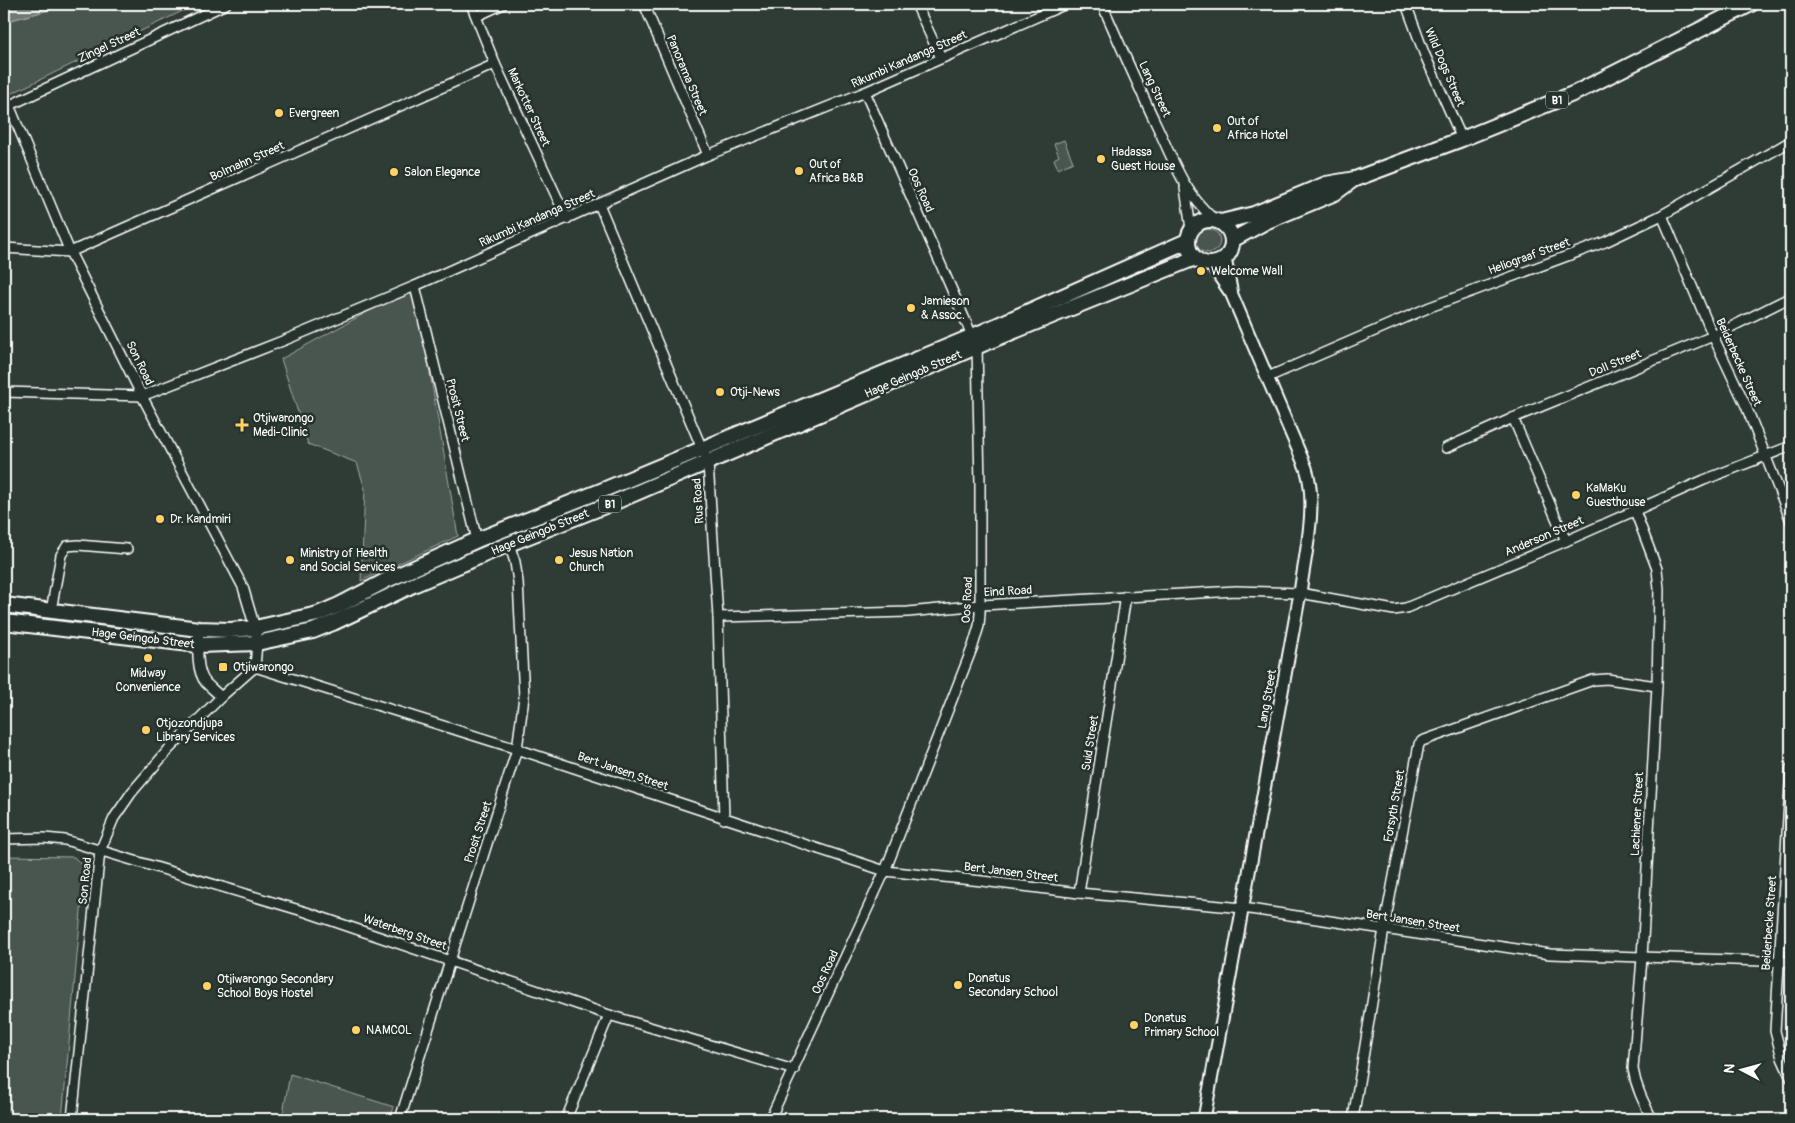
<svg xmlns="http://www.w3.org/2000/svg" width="1795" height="1123" font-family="Pangolin,sans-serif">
	<rect width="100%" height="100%" fill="#2f3b35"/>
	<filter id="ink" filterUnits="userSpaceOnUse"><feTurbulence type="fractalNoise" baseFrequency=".02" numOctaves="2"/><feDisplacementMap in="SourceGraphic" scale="10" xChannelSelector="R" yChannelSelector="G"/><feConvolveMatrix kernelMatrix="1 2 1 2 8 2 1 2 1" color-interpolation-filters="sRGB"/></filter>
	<g filter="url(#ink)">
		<g fill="#4a544f" stroke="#a4aaa7">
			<polygon points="56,4 197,4 4,97 4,21 7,21 53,9"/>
			<polygon points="1064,140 1073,162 1058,169 1054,159 1059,156 1054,144"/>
			<circle cx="1208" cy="241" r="12"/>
			<polygon points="415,286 458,536 361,581 365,489 357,463 308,444 281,359"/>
			<polygon points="4,856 74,857 85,868 62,1119 4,1119"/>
			<polygon points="290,1074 394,1107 390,1119 282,1119"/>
		</g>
		<polygon fill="#707975" stroke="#a9afac" points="4,4 56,4 53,9 7,21 4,21"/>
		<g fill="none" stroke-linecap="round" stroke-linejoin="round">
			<defs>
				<g id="minor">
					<polyline points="471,4 495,64 567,219"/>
					<polyline points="644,4 708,155"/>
					<polyline points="916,4 941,58"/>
					<path d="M1102 4C1120 45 1138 86 1157 126 1173 160 1185 195 1215 220"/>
					<polyline points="1406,4 1424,53 1462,139"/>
					<polyline points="477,16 503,4"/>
					<polyline points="9,105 70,252 142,396 243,587 255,628 257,643 255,667 221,697 169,749 132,792 114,818 100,851 72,1119"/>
					<polyline points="4,108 226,4"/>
					<polyline points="1185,188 1191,229"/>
					<polyline points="599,204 708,463 718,617 724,819"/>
					<polyline points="1662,215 1713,336 1746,406 1791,521"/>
					<polyline points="4,248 70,252 495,64"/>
					<polyline points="415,286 477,540"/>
					<polyline points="1268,377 1430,307 1605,242 1662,215 1791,141"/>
					<polyline points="4,392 142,396 285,340 415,286 708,155 865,92 1066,4"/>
					<polyline points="1513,418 1566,541"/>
					<polyline points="1446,448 1513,418 1713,336 1791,297"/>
					<path d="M1635 511 1657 569 1659 589 1657 686 1642 958 1633 1069C1636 1088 1644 1103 1652 1119"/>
					<polyline points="51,611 61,555 67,546 78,545 127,549"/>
					<polyline points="718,617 908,612 981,605 1236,591 1300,593 1394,610 1406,608 1566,541 1704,480 1791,446"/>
					<path d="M199 629C198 645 195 670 206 683 211 688 216 692 221 697"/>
					<polyline points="255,667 517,749 885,871 982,881 1079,893 1243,908 1550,954 1791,962"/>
					<polyline points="1791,768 1775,1031 1782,1058 1791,1078"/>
					<polyline points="4,839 44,838 65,840 306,912 609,1015 794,1070"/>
					<polyline points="1079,893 1126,596"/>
					<polyline points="400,1119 517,749 524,697 518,582 515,562 509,544"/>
					<polyline points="566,1119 609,1015"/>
					<polyline points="770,1119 885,871 973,646 979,626 980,613 980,484 977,347 865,92"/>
					<polyline points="1353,1119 1384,929 1419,744 1422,741 1593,680 1607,679 1657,686"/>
				</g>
				<g id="tertiary">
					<polyline points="1211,264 1230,292"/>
					<path d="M1204 1119 1300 593C1305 555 1318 504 1306 468L1232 295 1225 258"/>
				</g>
				<g id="trunk">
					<circle cx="1210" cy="242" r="22"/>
					<polyline points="1221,222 1254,214 1326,184 1355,179 1462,139 1575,93 1751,4"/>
					<polyline points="1232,240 1265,222 1335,193 1354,179"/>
					<polyline points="4,605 199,629 230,630 255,628 318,614 339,605 387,580 477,540 603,490 973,336 1187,241"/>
					<polyline points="4,622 198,645 257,643 313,631 333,623 413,585 509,544 615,502 990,341 1195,258"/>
				</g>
			</defs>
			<use href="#minor" stroke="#fff" stroke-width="12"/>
			<use href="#tertiary" stroke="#fff" stroke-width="15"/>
			<use href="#trunk" stroke="#fff" stroke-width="18"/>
			<use href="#minor" stroke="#26332d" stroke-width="9"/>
			<use href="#tertiary" stroke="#26332d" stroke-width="11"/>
			<use href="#trunk" stroke="#26332d" stroke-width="14"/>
		</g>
	</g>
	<g fill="#ffd166" stroke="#26332d" stroke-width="2">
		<circle cx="279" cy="113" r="5"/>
		<circle cx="1217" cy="128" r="5"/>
		<circle cx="1101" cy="159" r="5"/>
		<circle cx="799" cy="171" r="5"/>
		<circle cx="394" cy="172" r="5"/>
		<circle cx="1201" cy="271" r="5"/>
		<circle cx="911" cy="308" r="5"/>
		<circle cx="720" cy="392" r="5"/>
		<path d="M239.5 417.5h5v5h5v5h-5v5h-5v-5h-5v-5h5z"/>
		<circle cx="1576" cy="495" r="5"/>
		<circle cx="160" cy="519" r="5"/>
		<circle cx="290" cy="560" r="5"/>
		<circle cx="559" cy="560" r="5"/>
		<circle cx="148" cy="658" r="5"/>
		<rect x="218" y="662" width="10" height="10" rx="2.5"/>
		<circle cx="146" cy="730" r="5"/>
		<circle cx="958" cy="985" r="5"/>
		<circle cx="207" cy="986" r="5"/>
		<circle cx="1134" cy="1025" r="5"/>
		<circle cx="356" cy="1030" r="5"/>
	</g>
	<g text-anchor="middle" stroke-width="5" stroke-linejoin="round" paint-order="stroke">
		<g fill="#26332d" stroke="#bec2c0" stroke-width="1">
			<rect x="1546" y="91.5" width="22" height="17" rx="4"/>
			<rect x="599" y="495.5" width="22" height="17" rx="4"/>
		</g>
		<g font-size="11" font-weight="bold" fill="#fff">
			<text x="1557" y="104">B1</text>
			<text x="610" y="508">B1</text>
		</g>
		<g font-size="12" fill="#fff" stroke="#26332d">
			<text transform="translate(109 45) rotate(-25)" y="4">Zingel Street</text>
			<text transform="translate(909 59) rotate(-24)" y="4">Rikumbi Kandanga Street</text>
			<text transform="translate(1445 67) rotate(67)" y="4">Wild Dogs Street</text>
			<text transform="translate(687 75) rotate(67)" y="4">Panorama Street</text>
			<text transform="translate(1155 89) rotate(65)" y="4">Lang Street</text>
			<text transform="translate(529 107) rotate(65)" y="4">Markotter Street</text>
			<text transform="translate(247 161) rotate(-24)" y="4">Bolmahn Street</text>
			<text transform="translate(921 190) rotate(66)" y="4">Oos Road</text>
			<text transform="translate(537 218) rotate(-24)" y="4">Rikumbi Kandanga Street</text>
			<text transform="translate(1529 256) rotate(-20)" y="4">Heliograaf Street</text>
			<text transform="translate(1739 362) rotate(66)" y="4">Beiderbecke Street</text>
			<text transform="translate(140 363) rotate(64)" y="4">Son Road</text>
			<text transform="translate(1615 363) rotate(-22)" y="4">Doll Street</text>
			<text transform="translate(913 374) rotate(-23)" y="4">Hage Geingob Street</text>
			<text transform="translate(458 410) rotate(76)" y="4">Prosit Street</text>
			<text transform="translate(698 501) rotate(-94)" y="4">Rus Road</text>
			<text transform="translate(540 532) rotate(-22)" y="4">Hage Geingob Street</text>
			<text transform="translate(1544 536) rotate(-23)" y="4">Anderson Street</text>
			<text transform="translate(1008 591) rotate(-3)" y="4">Eind Road</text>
			<text transform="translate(967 600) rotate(-87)" y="4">Oos Road</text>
			<text transform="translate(143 638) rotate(7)" y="4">Hage Geingob Street</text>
			<text transform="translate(1267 699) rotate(-80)" y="4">Lang Street</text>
			<text transform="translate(1090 743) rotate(-81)" y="4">Suid Street</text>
			<text transform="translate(623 771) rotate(19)" y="4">Bert Jansen Street</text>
			<text transform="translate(1394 806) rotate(-80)" y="4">Forsyth Street</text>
			<text transform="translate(1637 814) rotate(-87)" y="4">Lachiener Street</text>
			<text transform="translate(478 832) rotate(-72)" y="4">Prosit Street</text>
			<text transform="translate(1011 872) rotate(7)" y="4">Bert Jansen Street</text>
			<text transform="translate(85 881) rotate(-84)" y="4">Son Road</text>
			<text transform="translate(1413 921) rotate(9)" y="4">Bert Jansen Street</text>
			<text transform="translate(1769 923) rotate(-86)" y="4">Beiderbecke Street</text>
			<text transform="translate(405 932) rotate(19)" y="4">Waterberg Street</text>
			<text transform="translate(825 972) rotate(-65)" y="4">Oos Road</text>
		</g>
		<g font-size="12" fill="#fff" stroke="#26332d" text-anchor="start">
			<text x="289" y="117">Evergreen</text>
			<text x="1227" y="125">Out of<tspan x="1227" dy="14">Africa Hotel</tspan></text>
			<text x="1111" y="156">Hadassa<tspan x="1111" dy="14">Guest House</tspan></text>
			<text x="809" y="168">Out of<tspan x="809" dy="14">Africa B&amp;B</tspan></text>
			<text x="404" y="176">Salon Elegance</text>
			<text x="1211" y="275">Welcome Wall</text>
			<text x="921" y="305">Jamieson<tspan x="921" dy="14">&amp; Assoc.</tspan></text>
			<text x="730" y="396">Otji-News</text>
			<text x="253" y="422">Otjiwarongo<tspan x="253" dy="14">Medi-Clinic</tspan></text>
			<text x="1586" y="492">KaMaKu<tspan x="1586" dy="14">Guesthouse</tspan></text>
			<text x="170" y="523">Dr. Kandmiri</text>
			<text x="300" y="557">Ministry of Health<tspan x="300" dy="14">and Social Services</tspan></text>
			<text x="569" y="557">Jesus Nation<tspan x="569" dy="14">Church</tspan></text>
			<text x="233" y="671">Otjiwarongo</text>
			<text x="148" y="677" text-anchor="middle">Midway<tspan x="148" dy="14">Convenience</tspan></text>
			<text x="156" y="727">Otjozondjupa<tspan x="156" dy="14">Library Services</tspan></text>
			<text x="968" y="982">Donatus<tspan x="968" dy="14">Secondary School</tspan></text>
			<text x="217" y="983">Otjiwarongo Secondary<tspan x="217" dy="14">School Boys Hostel</tspan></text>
			<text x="1144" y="1022">Donatus<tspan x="1144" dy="14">Primary School</tspan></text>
			<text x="366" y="1034">NAMCOL</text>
		</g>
	</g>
	<rect width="1795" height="1123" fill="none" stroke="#26332d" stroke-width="20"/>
	<rect x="10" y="10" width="1775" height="1103" fill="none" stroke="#fff" stroke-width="2" filter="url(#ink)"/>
	<g transform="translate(1742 1070) rotate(276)" stroke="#26332d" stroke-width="4" paint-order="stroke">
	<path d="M0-4L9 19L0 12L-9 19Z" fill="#ffffff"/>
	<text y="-8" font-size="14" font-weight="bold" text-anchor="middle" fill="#ffffff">N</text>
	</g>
</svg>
